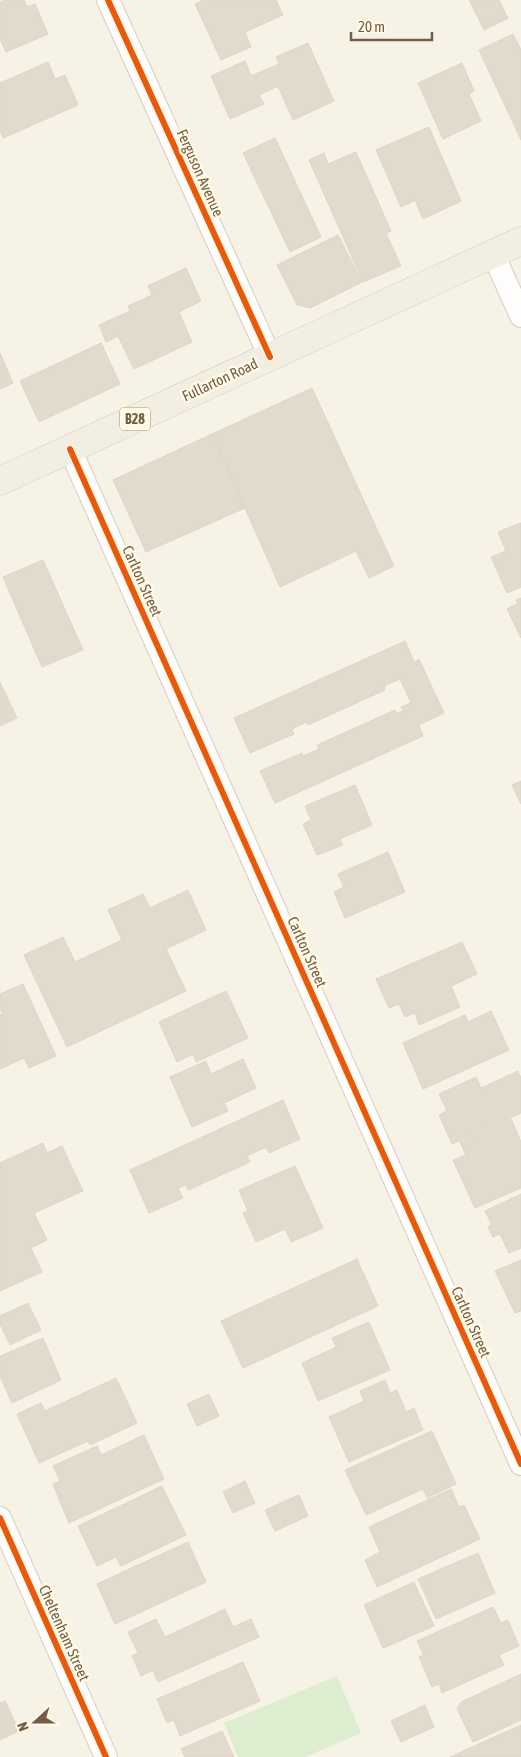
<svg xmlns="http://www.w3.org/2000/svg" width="521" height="1757" font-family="'Asap Condensed',sans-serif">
	<rect width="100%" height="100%" fill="#f6f2e5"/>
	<polygon fill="#ddedd0" points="337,1676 361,1733 305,1757 238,1757 224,1723"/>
	<g fill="#e2dacd" stroke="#ded5c8">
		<polygon points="5,0 24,0 27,7 35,4 48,34 6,52 0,39 0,2"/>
		<polygon points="203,0 276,0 283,15 245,32 251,47 221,60 195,4"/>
		<polygon points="469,0 499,0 508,18 484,30"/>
		<polygon points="513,34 521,50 521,140 479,50"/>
		<polygon points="308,43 334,101 293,120 278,86 259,95 264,104 230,119 211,76 245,61 251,76 279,64 276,57"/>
		<polygon points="48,62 55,79 65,75 78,105 3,138 0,130 0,83"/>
		<polygon points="462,63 474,91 469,94 481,121 443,139 418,83"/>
		<polygon points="429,127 461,201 423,219 415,200 401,207 376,150"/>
		<polygon points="275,138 321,237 290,252 243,153"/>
		<polygon points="356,152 391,231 386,233 401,266 363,282 309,160 324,153 328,164"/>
		<polygon points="338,235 362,282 310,308 297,305 277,265"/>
		<polygon points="186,268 201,301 179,312 192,342 134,369 118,336 106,342 99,325 130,311 128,306 152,295 148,286"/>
		<polygon points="101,343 120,384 39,422 20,381"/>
		<polygon points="0,353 13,383 0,389"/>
		<polygon points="312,388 394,566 369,578 356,551 280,587 212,434"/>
		<polygon points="212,434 245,508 146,552 113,480"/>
		<polygon points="521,523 521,587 507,593 491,557 506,551 498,532"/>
		<polygon points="43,560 83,650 42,667 3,577"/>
		<polygon points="521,598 521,638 507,609 518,603 516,600"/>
		<polygon points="405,641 414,662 419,659 444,713 419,725 423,736 275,803 260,771 302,753 303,756 319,749 317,745 395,710 396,714 403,711 401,707 411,703 400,679 384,686 385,690 308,725 306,722 292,729 294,734 250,753 234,718"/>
		<polygon points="0,682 17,718 0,726"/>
		<polygon points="521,781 521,804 512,785"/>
		<polygon points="355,785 372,825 340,839 343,845 317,855 303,824 311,820 305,806"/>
		<polygon points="388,852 405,892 345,918 334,892 344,887 338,874"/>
		<polygon points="188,890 206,930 166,949 186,991 67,1047 24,955 63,937 75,962 122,940 108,910 143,894 150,908"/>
		<polygon points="462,942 477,974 451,986 460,1007 419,1025 415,1013 405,1017 399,1004 389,1008 376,979"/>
		<polygon points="23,984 56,1056 29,1068 24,1058 0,1069 0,1015 3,1014 0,1009 0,994"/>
		<polygon points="226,991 248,1038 196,1062 193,1054 177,1062 159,1022"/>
		<polygon points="491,1011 509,1050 423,1089 403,1043 465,1015 468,1022"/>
		<polygon points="243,1059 256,1088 224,1103 228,1111 192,1127 170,1077 206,1061 211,1074"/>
		<polygon points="518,1071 521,1078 521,1113 452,1144 439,1115 447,1111 439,1094 476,1077 481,1088"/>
		<polygon points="283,1100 300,1139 269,1153 266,1147 247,1156 250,1162 188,1190 186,1185 178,1188 183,1198 149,1213 130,1170"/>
		<polygon points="511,1119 521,1142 521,1188 475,1208 453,1160 466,1155 460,1142"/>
		<polygon points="43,1143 47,1153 62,1146 83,1191 34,1213 47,1240 31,1248 42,1272 0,1291 0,1163"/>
		<polygon points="295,1166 323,1228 291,1242 285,1229 256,1242 243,1213 248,1211 239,1190"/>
		<polygon points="521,1194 521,1248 509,1253 500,1234 493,1237 488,1227 492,1225 485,1211"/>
		<polygon points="357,1259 378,1306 243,1368 221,1321"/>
		<polygon points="521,1260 521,1311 515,1313 495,1271"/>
		<polygon points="28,1303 41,1330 10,1345 0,1324 0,1316"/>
		<polygon points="369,1322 390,1370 318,1401 302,1363 336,1347 332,1338"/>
		<polygon points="43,1338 61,1380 12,1403 0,1376 0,1356"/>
		<polygon points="116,1378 137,1423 90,1445 88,1441 39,1463 17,1414 41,1403 45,1411"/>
		<polygon points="385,1380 390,1393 397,1390 406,1412 414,1408 423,1430 349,1462 329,1417 364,1401 360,1391"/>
		<polygon points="209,1394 219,1416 197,1426 187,1404"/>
		<polygon points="432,1431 456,1484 427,1498 423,1489 366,1515 345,1470"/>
		<polygon points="144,1435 164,1479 69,1523 53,1484 60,1481 53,1466 97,1446 101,1455"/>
		<polygon points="245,1481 255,1503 233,1513 223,1492"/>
		<polygon points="162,1486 186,1535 121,1566 116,1557 97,1566 78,1526"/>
		<polygon points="451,1489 459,1507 464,1505 480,1539 377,1587 365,1560 380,1552 369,1527"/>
		<polygon points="299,1495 308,1516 275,1531 265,1510"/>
		<polygon points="188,1542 206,1582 115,1624 97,1584"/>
		<polygon points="478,1553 495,1593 436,1619 418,1579"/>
		<polygon points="414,1582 434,1626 383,1648 364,1605"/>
		<polygon points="493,1607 501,1623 508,1620 519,1646 499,1655 504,1665 442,1693 439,1684 432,1687 419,1657 424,1655 417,1641"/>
		<polygon points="225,1609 233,1627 251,1619 259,1637 158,1682 153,1670 141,1676 132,1656 138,1653 128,1632 156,1619 165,1637"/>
		<polygon points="243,1662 260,1701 180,1736 174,1720 167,1723 157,1699"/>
		<polygon points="521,1674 521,1720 473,1742 457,1709 461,1702"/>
		<polygon points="5,1701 19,1731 0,1740 0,1703"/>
		<polygon points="425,1705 434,1727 401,1742 391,1721"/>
		<polygon points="521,1725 521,1757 450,1757"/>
		<polygon points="222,1731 234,1757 185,1757 181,1749"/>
	</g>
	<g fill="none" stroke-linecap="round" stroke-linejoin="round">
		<defs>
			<g id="street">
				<polyline points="108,0 270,357"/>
				<polyline points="493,254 521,316"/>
				<polyline points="70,449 521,1464"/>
				<polyline points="0,1518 106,1757"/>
			</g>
			<polyline id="primary" points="0,481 521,241"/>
		</defs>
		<use href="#street" stroke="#d4cdc1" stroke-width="24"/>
		<use href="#primary" stroke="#d5cdc3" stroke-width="29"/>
		<use href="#street" stroke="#fefdfb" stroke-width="22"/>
		<use href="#primary" stroke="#f2efe2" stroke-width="28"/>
		<defs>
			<g id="cycleway">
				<polyline points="108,0 270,357"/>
				<polyline points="70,449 521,1464"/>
				<polyline points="0,1518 106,1757"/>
			</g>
		</defs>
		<use href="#cycleway" stroke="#fff9e5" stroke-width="9"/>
		<use href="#cycleway" stroke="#e8590c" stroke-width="6"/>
	</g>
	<g text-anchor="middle" stroke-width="5" stroke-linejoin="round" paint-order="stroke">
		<rect fill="#fff9e5" stroke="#9c8c76" stroke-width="1" x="120" y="407.5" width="30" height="23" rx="4"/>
		<g font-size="14" font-weight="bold" fill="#725d47">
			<text x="135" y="424">B28</text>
		</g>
		<g font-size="15" fill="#725d47" stroke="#fff9e5">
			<text transform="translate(200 173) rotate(66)" y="5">Ferguson Avenue</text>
			<text transform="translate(220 380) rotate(-25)" y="5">Fullarton Road</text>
			<text transform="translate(142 581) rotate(66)" y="5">Carlton Street</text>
			<text transform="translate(307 952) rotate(66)" y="5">Carlton Street</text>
			<text transform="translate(471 1322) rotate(66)" y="5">Carlton Street</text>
			<text transform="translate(64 1633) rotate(66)" y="5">Cheltenham Street</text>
		</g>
	</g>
	<g transform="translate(35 1722) rotate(249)" stroke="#fff9e5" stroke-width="4" paint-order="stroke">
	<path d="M0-4L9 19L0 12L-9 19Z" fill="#725d47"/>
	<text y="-8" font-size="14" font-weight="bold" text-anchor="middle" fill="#725d47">N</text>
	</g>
	<path d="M351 32v8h81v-8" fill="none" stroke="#725d47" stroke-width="2.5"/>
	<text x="358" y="32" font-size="15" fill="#725d47" stroke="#fff9e5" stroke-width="4" paint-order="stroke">20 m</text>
</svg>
